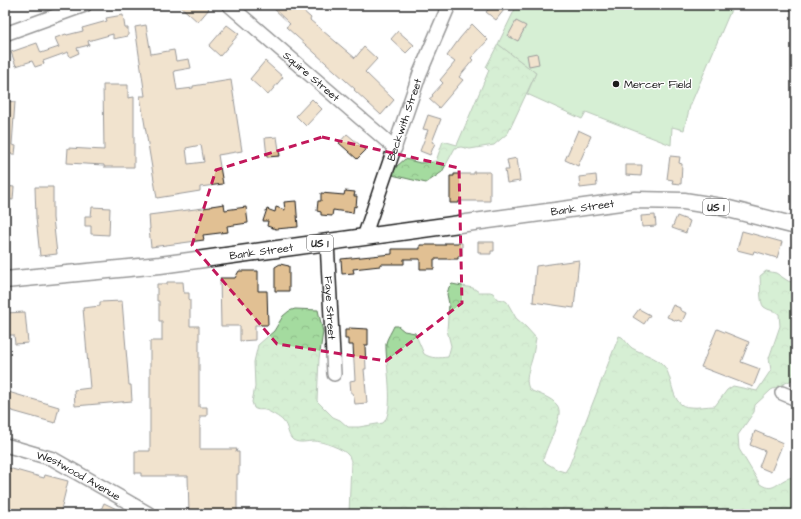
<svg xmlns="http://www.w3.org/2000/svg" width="801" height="519" font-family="'Architects Daughter',sans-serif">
	<defs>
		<pattern id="forest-crowns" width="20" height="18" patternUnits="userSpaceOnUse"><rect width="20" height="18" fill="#a4db9f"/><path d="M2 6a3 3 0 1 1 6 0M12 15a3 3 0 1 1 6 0" fill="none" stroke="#8dbb88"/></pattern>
	</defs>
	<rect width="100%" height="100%" fill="#fff"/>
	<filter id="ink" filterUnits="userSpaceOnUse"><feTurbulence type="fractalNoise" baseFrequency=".025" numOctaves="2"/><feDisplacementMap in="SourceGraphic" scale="8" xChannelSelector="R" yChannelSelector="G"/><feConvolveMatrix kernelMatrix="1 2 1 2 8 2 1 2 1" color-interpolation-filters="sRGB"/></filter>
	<g filter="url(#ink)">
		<g fill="url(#forest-crowns)" stroke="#607c5e">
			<polygon points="498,44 536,73 508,133 494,145 470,149 461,147 455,148 442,172 426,183 392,175 397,166 405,159 420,163 436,161 443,141 457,145 489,70 486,67"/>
			<path d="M766 271 776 273 788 281 796 283V378L771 390 755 405 754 412 738 435 739 449 760 484C776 495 778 477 796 477V514H349L351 461C350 459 350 457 348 455 344 449 322 441 314 441 307 441 300 444 293 440 287 435 289 427 283 421 281 418 269 411 265 410 261 409 258 411 254 408L252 402 255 387 254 362 258 345 274 331 283 316 289 311 295 309 318 310 323 332 319 359 317 401 333 417 340 420 348 427H359L383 423C396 411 385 361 386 343 387 338 392 331 394 326H398L404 331 415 333 424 354C432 359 439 358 448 357L451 346 447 330 449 304 447 294 449 287 452 284 473 288 479 292H490L493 293 497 299 504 300 507 302 516 318 526 327 536 338C535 344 534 349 533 355 531 365 523 380 530 390 538 394 551 397 557 405 566 415 544 449 543 461L558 470 565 472 569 466 573 456 581 433 619 336 622 337C625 340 628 345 632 348 642 354 657 357 664 366 674 378 670 407 690 407 698 408 706 406 715 406L727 390 733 386 757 391 771 370 769 358 780 326 779 314C775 310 769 311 764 307 759 303 761 283 760 276Z"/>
		</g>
		<polygon fill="#a4db9f" stroke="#607c5e" points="517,5 733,5 690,106 684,130 672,127 671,145 586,112 582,119 527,94 536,73 498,44"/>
		<g fill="#e1c093" stroke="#1c1c1c" fill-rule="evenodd">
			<polygon points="179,5 205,5 209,9 198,22"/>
			<polygon points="270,5 291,5 298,12 301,9 311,18 310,20 355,58 364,47 377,59 365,72 394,100 381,115 354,90 355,89 286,27 290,24"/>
			<polygon points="492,5 508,5 496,20 486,12"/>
			<polygon points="123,15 125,28 128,28 128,36 113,39 113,34 88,41 89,45 77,48 79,53 70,57 68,52 43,61 44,64 35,67 32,61 16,66 11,52 37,43 41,53 59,47 55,38 66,34 67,35 83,31 82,28 107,21 106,18"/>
			<polygon points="516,21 526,26 518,41 508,36"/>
			<polygon points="472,24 488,40 471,58 473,60 459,77 463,80 439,108 429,99 433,96 432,95 443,83 440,80 455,62 447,56 460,38"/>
			<path d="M146 25 151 54 174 50 176 61 189 59 191 68 174 71 177 90 193 88V86L231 80 242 151 218 155 223 184 200 187V191L157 198 140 96H145L135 27ZM201 145 204 162 188 164 186 148Z"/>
			<polygon points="227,25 239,34 220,56 209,46"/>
			<polygon points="398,31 414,45 406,53 391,39"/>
			<polygon points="537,53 539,64 529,66 527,55"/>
			<polygon points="265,61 283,77 268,95 250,79"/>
			<polygon points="103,85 128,85 128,98 134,97 134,167 104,167 104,165 67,163 68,148 104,150"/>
			<polygon points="312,99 322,109 306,126 296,116"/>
			<polygon points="5,101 15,102 12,145 16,146 15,154 5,154"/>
			<polygon points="428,115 441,119 432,142 435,143 430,155 420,151 428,130 423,129"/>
			<polygon points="578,130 591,136 578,166 565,160"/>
			<polygon points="347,134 366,150 357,159 339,143"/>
			<polygon points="277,137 280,156 267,157 265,138"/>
			<polygon points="670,156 680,157 679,163 682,164 681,184 672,183 673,180 667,179"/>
			<polygon points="517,158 520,181 507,183 505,170 509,170 507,160"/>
			<polygon points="626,165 642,165 641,176 626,175"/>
			<polygon points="474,172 490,172 490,201 459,201 459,203 450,203 450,176 454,176 454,174 474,174"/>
			<polygon points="596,175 597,186 580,188 579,177"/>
			<polygon points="5,186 14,187 13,200 5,199"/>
			<polygon points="35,187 53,187 53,218 57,254 40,256 36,218"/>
			<polygon points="345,191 355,192 354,196 357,196 356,207 354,206 353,213 333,210 332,216 321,215 321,212 317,211 318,201 321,201 321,193 344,195"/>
			<polygon points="296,201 298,227 276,229 267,226 268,221 263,221 267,209 275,212 276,207 285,210 284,202"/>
			<polygon points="224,204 225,210 246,207 248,223 227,226 228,232 203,235 204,240 151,247 149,229 150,229 149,215 211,207 211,206"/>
			<polygon points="92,207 110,208 109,235 91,234 91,226 85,226 85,216 91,216"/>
			<polygon points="655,215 656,226 642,227 641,216"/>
			<polygon points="677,216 690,221 686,233 672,228"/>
			<polygon points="742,231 782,242 777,258 754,251 753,254 737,250"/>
			<polygon points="478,242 494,242 494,251 491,251 491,254 480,254 481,252 478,252"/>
			<polygon points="445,243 462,243 462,256 458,256 458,259 434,259 434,269 420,269 420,259 404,259 404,264 380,264 380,266 353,269 354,273 342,274 341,259 392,254 392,249 420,249 420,245 445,245"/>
			<polygon points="579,260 574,308 533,302 536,266"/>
			<polygon points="280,264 289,266 289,291 275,291 275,267"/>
			<polygon points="239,271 258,271 258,291 267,291 268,325 255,325 255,340 240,341 240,326 221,326 220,278 235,278"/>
			<polygon points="167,282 183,282 184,293 189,293 189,299 190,300 190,326 199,326 199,407 207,407 207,416 200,416 200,449 237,449 236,452 239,452 239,474 237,474 237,514 189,514 188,476 141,476 141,473 135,473 135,451 150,451 150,341 162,341 162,321 159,321 159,301 157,301 157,284 167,284"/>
			<polygon points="122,301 129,385 131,385 132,401 75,406 74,390 90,388 83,308 100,306 100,302"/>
			<polygon points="673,305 680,308 680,310 686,313 682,322 678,320 677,321 667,317"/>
			<polygon points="639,309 650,315 644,324 633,317"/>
			<polygon points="25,312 28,343 15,344 14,335 5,335 5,313"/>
			<polygon points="349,328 368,329 368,345 365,345 366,369 364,369 367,403 355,404 353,393 351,393 350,381 355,380 353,345 348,345 348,339 345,339 345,330 349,330"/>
			<polygon points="717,329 749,342 741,362 760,369 753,387 701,367"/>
			<polygon points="5,391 59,407 55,423 5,409"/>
			<polygon points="755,431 783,443 771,472 759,467 765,451 750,445"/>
			<polygon points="5,467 44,478 45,475 68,481 60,514 8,514 10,509 5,507"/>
			<polygon points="104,503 127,514 99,514"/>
		</g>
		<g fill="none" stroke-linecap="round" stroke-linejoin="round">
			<defs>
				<g id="minor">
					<path id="s1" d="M229 5 395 148"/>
					<polyline points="5,34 85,5"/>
					<path id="s2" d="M364 237 420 73 449 5"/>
					<path id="s3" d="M327 242 334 374"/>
					<polyline points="782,393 796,399"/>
					<path id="s4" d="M5 445 53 459 149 514"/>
				</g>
				<g id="major">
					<path id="s5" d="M5 280 160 265 635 200 684 201 721 207 796 226"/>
				</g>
			</defs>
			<use href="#minor" stroke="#1c1c1c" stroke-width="16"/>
			<use href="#major" stroke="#1c1c1c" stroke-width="19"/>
			<use href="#minor" stroke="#fff" stroke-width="13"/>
			<use href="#major" stroke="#fff" stroke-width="16"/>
		</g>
	</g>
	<path d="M0 0H801V519H0ZM322 137 459 168 462 303 386 361 277 344 192 245 216 170Z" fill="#fff" fill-opacity=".55" fill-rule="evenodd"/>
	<path fill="none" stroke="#c2185b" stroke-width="3" stroke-dasharray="8 5" stroke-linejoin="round" d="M322 137 459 168 462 303 386 361 277 344 192 245 216 170Z"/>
	<circle fill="#1c1c1c" stroke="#fff" stroke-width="1.5" cx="616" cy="84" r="4"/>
	<g text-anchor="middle" stroke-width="3" stroke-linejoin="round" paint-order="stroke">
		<g fill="#fff" stroke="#606060" stroke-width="1">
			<rect x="703" y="199" width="26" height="16" rx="3"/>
			<rect x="307" y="235" width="26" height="16" rx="3"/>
		</g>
		<g font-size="10" font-weight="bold" fill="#1c1c1c">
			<text x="716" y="211">US 1</text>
			<text x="320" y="247">US 1</text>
		</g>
		<g font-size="11" fill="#1c1c1c" stroke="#fff">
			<text dy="4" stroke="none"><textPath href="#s1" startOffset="109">Squire Street</textPath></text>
			<text dy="4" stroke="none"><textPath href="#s2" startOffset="124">Beckwith Street</textPath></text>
			<text dy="4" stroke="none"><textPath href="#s5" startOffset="582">Bank Street</textPath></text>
			<text dy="4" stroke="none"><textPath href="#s5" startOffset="258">Bank Street</textPath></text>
			<text dy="4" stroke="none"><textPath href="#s3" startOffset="66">Faye Street</textPath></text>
			<text dy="4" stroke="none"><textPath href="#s4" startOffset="80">Westwood Avenue</textPath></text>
		</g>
		<g font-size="11" fill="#1c1c1c" stroke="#fff" text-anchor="start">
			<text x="624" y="88">Mercer Field</text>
		</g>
	</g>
	<rect width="801" height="519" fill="none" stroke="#fff" stroke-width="20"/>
	<rect x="10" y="10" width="781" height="499" fill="none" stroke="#1c1c1c" stroke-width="1.5" filter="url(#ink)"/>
</svg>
